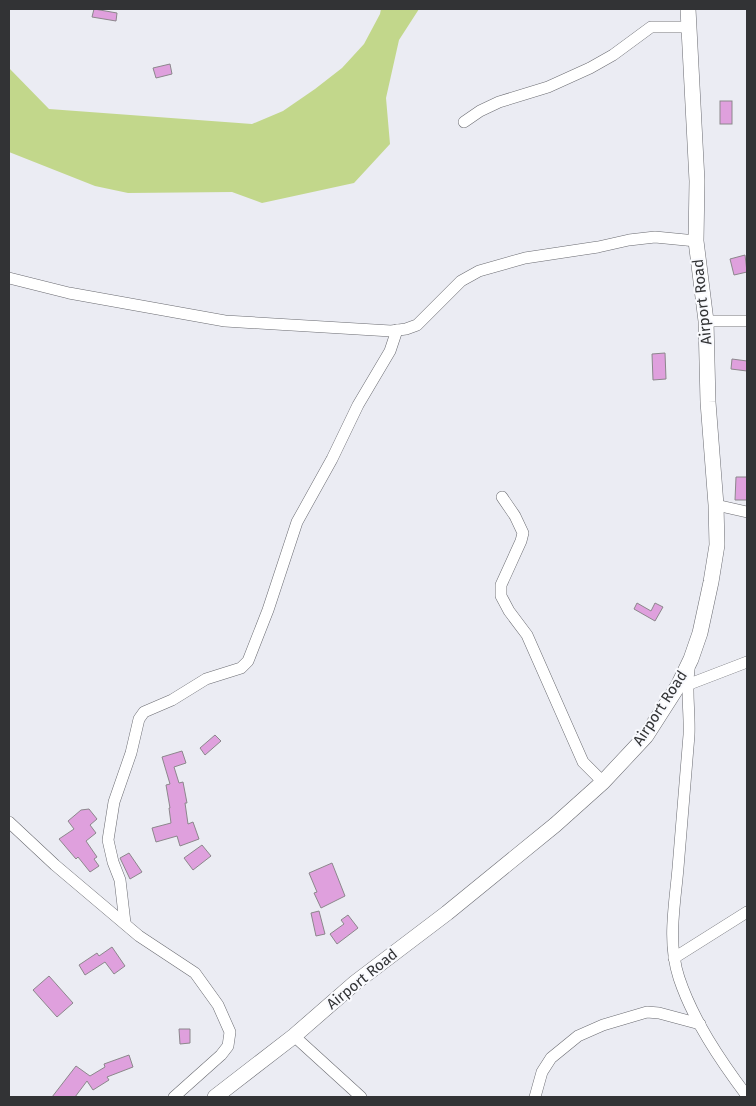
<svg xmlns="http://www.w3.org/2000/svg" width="756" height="1106" font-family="'Fira Sans',sans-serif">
	<rect width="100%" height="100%" fill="#ebecf3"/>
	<polygon fill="#c2d78b" points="381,9 419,9 399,40 386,98 390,144 354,183 262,203 232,192 128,193 95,186 9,152 9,68 49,109 252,124 283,111 315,89 342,68 364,44 380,14"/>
	<g fill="#dfa0dd" stroke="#8c878c">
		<polygon points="94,9 117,13 116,21 92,17"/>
		<polygon points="170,64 172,74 156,78 153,68"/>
		<rect x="720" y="101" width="12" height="23"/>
		<polygon points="745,255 747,272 734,275 730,259"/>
		<polygon points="665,353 666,379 653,380 652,354"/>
		<polygon points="732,359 747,361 747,371 731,369"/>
		<polygon points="736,477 747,477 747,500 735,500"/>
		<polygon points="637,603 651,611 655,603 663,607 655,621 634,609"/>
		<polygon points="215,735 221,741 205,755 200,748"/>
		<polygon points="182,751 186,763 174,767 179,783 183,782 187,803 185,803 188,824 193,822 199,839 180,846 177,836 156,842 152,828 171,823 169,808 170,808 166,785 170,784 162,757"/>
		<polygon points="89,809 97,819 90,825 96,833 86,841 97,857 94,859 99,866 90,872 78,857 76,859 59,839 74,829 68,821 81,810"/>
		<polygon points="202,845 211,856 193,870 184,858"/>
		<polygon points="129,853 142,872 130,879 120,858"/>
		<polygon points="332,863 345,896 321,908 314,893 317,892 309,873"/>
		<polygon points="319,911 325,934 316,936 311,913"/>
		<polygon points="348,915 358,928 337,944 330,934 344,924 341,920"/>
		<polygon points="112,947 125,966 114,974 105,962 85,975 79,965 97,953 99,956"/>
		<polygon points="49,976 73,1003 57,1017 33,990"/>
		<polygon points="179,1029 190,1029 190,1043 180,1044"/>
		<polygon points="129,1055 133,1067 107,1077 109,1080 93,1090 87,1081 75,1097 52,1097 76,1066 90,1076 105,1067 104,1064"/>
	</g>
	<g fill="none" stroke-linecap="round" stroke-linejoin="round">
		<defs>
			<g id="street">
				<polyline points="464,122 480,111 499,102 548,87 590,68 613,55 651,27 690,27"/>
				<polyline points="9,278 69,293 225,321 391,331 406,329 417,325 461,281 479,271 525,258 598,247 629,240 655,237 696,241"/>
				<polyline points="706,321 747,321"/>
				<polyline points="502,497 515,516 523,533 521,541 501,585 501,596 509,611 527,635 583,762 603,782"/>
				<polyline points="716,505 747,512"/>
				<path d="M689 670C686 692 690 713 689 735 685 779 682 824 678 868 675 904 667 942 679 978 693 1020 720 1060 747 1096"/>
				<polyline points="687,685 747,662"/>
				<polyline points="9,822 55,865 139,936 195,973 218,1005 230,1032 228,1046 221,1055 174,1097"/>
				<polyline points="125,923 120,880 113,862 108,840 114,802 131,753 139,719 144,712 172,700 206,679 241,668 248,661 268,610 297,522 332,459 358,405 390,351 397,330"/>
				<polyline points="674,958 747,912"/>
				<polyline points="294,1036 361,1097"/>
				<polyline points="535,1097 542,1072 551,1058 578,1036 603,1025 647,1012 659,1013 700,1024"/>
			</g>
			<polyline id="secondary" points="215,1097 294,1036 356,982 447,913 555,825 603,782 646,736 678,686 691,659 700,633 711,582 717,545 716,505 708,402 706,321 696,241 697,181 688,9"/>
		</defs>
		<use href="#street" stroke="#6a6b71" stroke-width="12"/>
		<use href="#secondary" stroke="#6a6b71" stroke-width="16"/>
		<use href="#street" stroke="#fff" stroke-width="11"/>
		<use href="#secondary" stroke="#fff" stroke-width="15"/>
	</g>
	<g text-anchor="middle" stroke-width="4" stroke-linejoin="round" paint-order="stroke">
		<g font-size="15" fill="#323335" stroke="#f9fafe">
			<text transform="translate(702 302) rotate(-96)" y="5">Airport Road</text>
			<text transform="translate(660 708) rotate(-57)" y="5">Airport Road</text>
			<text transform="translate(362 979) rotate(-39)" y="5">Airport Road</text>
		</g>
	</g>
	<rect width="756" height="1106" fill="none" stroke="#323335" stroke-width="20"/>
</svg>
